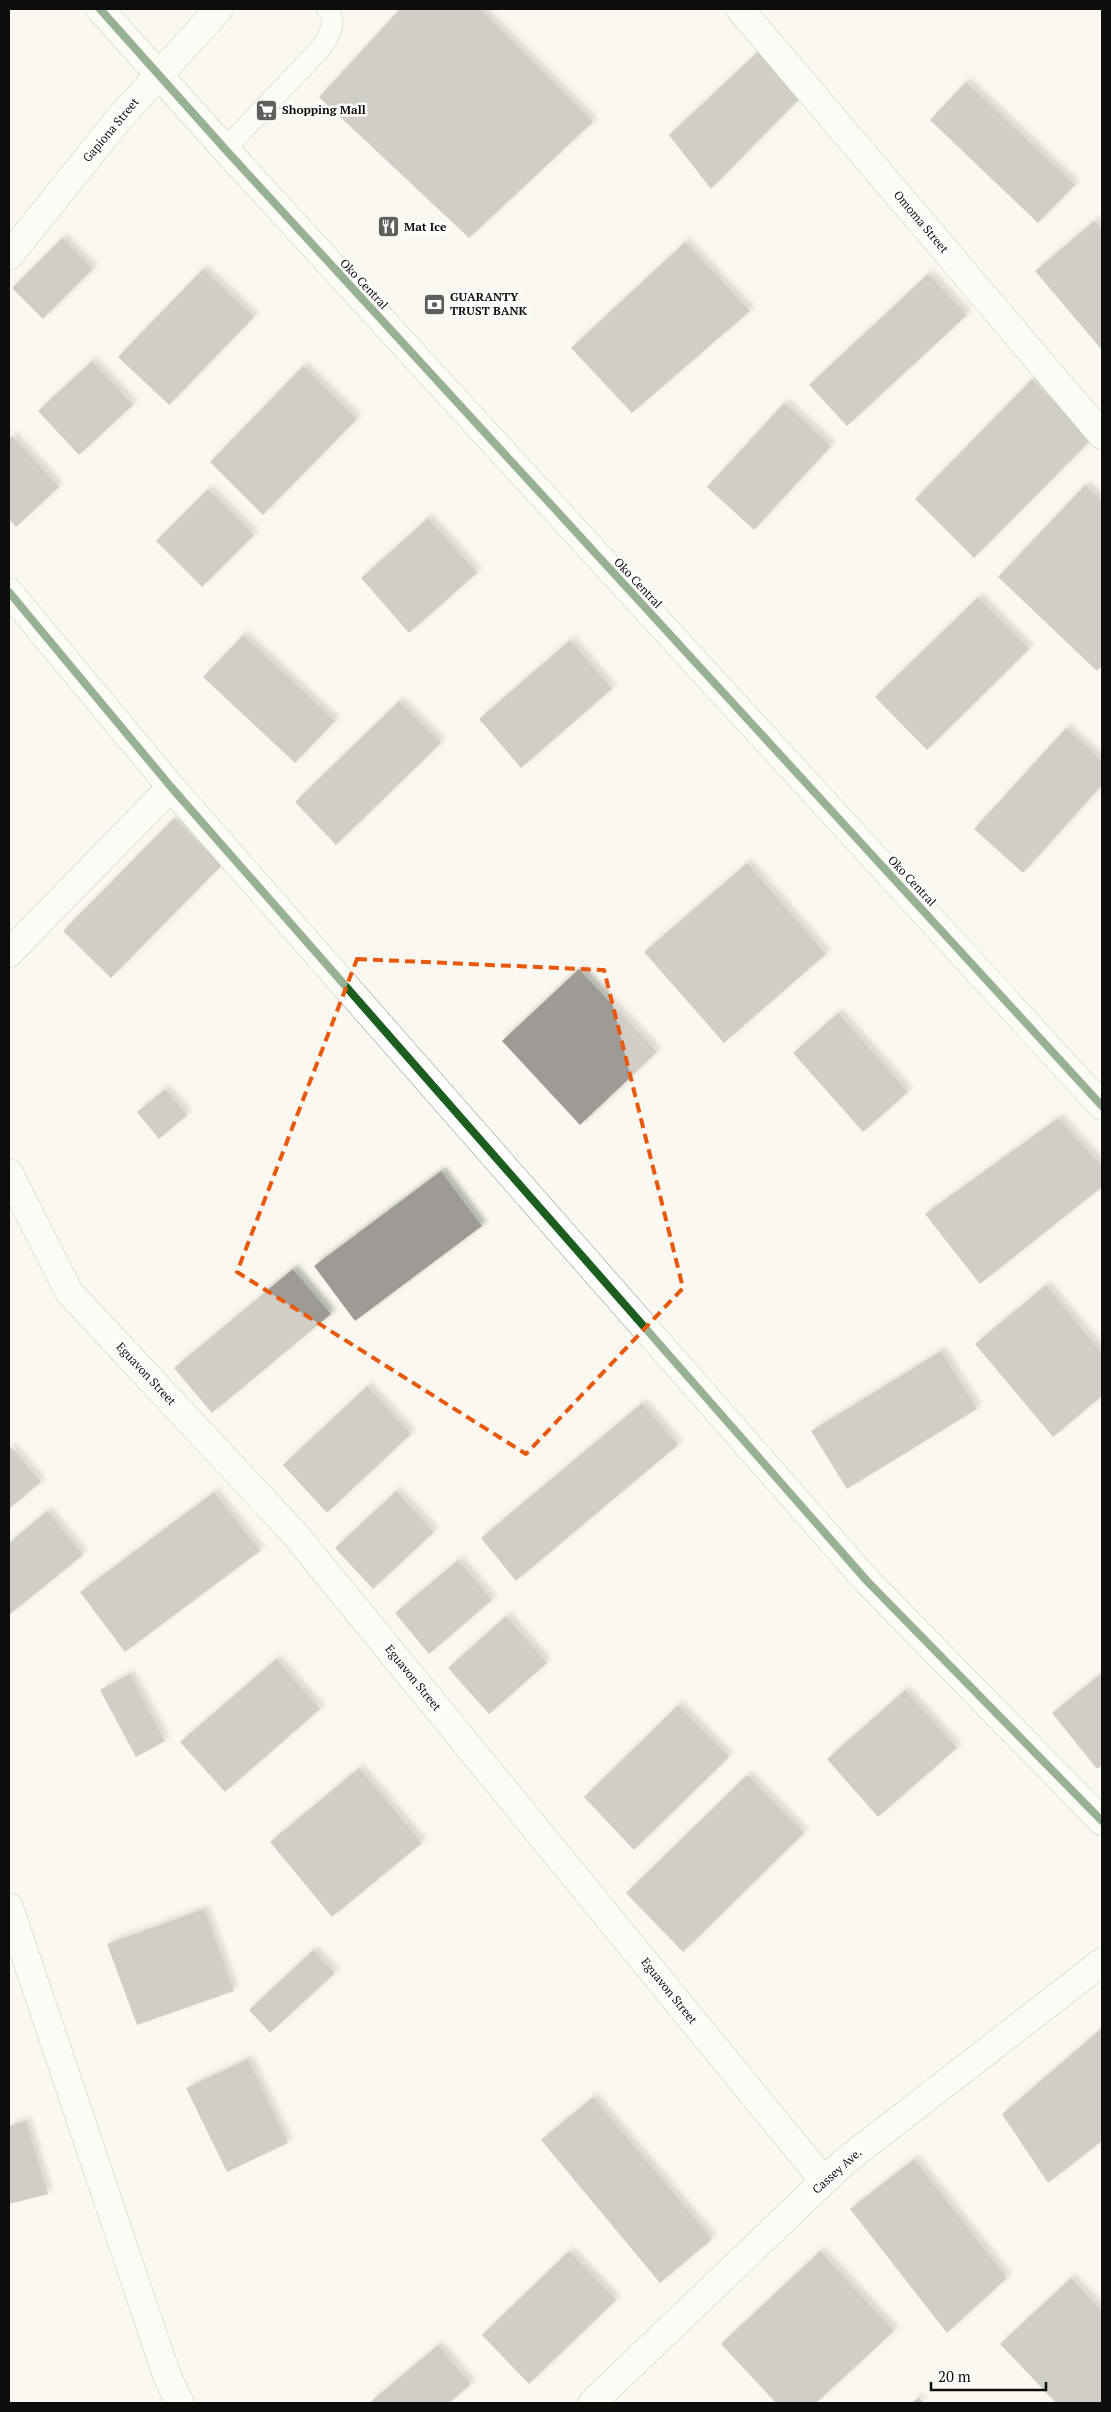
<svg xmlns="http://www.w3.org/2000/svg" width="1111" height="2412" font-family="'PT Serif',serif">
	<defs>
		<filter id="shadow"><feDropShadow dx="4.5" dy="-4.5" stdDeviation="2.5" flood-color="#0004"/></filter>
	</defs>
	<rect width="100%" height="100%" fill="#fbf8f1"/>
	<g fill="#9e9b97" filter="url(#shadow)">
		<polygon points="400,9 480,9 593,122 469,238 319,97"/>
		<polygon points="764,46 806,92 711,189 669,135"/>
		<polygon points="966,82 1075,185 1038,223 930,120"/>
		<polygon points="1094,221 1102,230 1102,350 1035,271"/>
		<polygon points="62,238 93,269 43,319 12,288"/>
		<polygon points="685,242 750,311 632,413 571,348"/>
		<polygon points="203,269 254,317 169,405 118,357"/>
		<polygon points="928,274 967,315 847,426 809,385"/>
		<polygon points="92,361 133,405 79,455 38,411"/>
		<polygon points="303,366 357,419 263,515 210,462"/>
		<polygon points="1032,379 1092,439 974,558 915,499"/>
		<polygon points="784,403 831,446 754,530 707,487"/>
		<polygon points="12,436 59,487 16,527 9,519 9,439"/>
		<polygon points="1085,485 1102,501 1102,666 1097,671 998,577"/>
		<polygon points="208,489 254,535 202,587 156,541"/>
		<polygon points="428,518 477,573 409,633 361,578"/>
		<polygon points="978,597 1029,649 927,750 875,697"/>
		<polygon points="243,635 335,721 295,763 203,677"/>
		<polygon points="570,640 612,689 521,768 479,719"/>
		<polygon points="399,701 441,743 336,845 295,802"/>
		<polygon points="1066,728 1102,761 1102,785 1023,873 974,829"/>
		<polygon points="174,818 222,865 111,978 63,931"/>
		<polygon points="747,863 826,954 724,1043 644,952"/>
		<polygon points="579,969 657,1052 580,1125 502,1041"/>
		<polygon points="838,1013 908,1092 863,1132 793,1053"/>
		<polygon points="165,1089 187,1115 159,1139 137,1112"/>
		<polygon points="1058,1118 1102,1166 1102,1187 980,1284 925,1214"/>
		<polygon points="441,1171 482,1226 355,1321 314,1266"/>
		<polygon points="293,1269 331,1314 212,1413 174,1368"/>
		<polygon points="1046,1285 1102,1353 1102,1396 1053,1437 975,1344"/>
		<polygon points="941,1351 977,1409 847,1489 811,1431"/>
		<polygon points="367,1386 411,1434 327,1513 283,1465"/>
		<polygon points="642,1403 678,1445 516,1581 481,1538"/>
		<polygon points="9,1445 41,1482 9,1509"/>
		<polygon points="396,1491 434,1532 373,1589 335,1548"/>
		<polygon points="214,1492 260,1551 125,1652 80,1592"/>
		<polygon points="47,1511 83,1555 9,1615 9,1543"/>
		<polygon points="458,1560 492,1600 429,1654 395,1613"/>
		<polygon points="506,1616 547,1663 489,1714 448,1668"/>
		<polygon points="276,1659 320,1709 225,1792 180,1742"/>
		<polygon points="1102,1673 1102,1765 1097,1769 1052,1713"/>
		<polygon points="130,1674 165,1741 136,1757 100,1690"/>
		<polygon points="905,1690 957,1748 878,1817 827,1759"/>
		<polygon points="678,1705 729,1757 634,1850 584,1797"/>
		<polygon points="359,1768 422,1843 332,1917 270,1842"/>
		<polygon points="747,1775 804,1833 683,1952 626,1893"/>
		<polygon points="204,1909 234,1991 137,2025 107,1944"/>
		<polygon points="313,1950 335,1973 270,2033 249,2010"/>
		<polygon points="1102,2028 1102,2141 1048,2183 1002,2114"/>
		<polygon points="248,2059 288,2143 227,2172 186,2088"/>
		<polygon points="593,2097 712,2239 660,2283 541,2140"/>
		<polygon points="26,2121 48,2194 9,2204 9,2126"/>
		<polygon points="914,2159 1007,2278 947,2333 850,2209"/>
		<polygon points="569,2251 616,2300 529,2384 482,2335"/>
		<polygon points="820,2251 894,2331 816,2403 776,2403 721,2344"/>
		<polygon points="1071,2278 1102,2311 1102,2403 1056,2403 1000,2344"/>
		<polygon points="438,2345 471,2384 449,2403 369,2403"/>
		<polygon points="919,2397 924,2403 911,2403"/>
	</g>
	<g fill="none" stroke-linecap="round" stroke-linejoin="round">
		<defs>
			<path id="service" d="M225 149 321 48C329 36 338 22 327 9"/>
			<g id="minor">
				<polyline points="100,9 225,149 1102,1106"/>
				<polyline points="740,9 1102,435"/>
				<polyline points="9,256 117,121 219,9"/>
				<polyline points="9,592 171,787 867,1581 1102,1821"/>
				<polyline points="9,953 171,787"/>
				<polyline points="9,1173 69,1292 293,1532 824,2181"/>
				<polyline points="9,1907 167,2376 180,2403"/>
				<polyline points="592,2403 844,2162 1102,1962"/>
			</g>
		</defs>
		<use href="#service" stroke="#949390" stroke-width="22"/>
		<use href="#minor" stroke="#949390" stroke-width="29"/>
		<use href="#service" stroke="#fefefd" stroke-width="21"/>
		<use href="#minor" stroke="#fefefd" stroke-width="28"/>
		<defs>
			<g id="cycleway">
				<polyline points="100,9 225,149 1102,1106"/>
				<polyline points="9,592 171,787 867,1581 1102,1821"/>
			</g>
		</defs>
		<use href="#cycleway" stroke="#fff" stroke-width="11"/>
		<use href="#cycleway" stroke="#1b5e20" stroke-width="8"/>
	</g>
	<path d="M0 0H1111V2412H0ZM357 959 604 970 683 1288 526 1454 237 1272Z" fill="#fbf8f1" fill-opacity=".55" fill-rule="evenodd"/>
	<path fill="none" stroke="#e8590c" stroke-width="4" stroke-dasharray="10 6" stroke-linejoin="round" d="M357 959 604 970 683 1288 526 1454 237 1272Z"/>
	<defs>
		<symbol id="supermarket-square" viewBox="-11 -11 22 22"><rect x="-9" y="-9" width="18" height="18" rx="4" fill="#605f5d" stroke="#fff"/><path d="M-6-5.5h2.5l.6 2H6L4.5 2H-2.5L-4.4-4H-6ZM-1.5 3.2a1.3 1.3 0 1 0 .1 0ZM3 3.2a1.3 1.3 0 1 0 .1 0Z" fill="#fff"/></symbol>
		<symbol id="restaurant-square" viewBox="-11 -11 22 22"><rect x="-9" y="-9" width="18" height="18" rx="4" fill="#605f5d" stroke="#fff"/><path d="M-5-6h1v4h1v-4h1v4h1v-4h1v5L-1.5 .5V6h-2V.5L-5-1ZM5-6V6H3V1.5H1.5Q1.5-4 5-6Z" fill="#fff"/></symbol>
		<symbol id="bank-square" viewBox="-11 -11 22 22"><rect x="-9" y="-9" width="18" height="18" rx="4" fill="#605f5d" stroke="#fff"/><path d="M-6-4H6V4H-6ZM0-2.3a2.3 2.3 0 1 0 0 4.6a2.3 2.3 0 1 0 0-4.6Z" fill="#fff"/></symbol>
	</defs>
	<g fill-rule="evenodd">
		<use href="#supermarket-square" x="254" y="98" width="25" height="25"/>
		<use href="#restaurant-square" x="376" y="214" width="25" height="25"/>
		<use href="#bank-square" x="422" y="292" width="25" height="25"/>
	</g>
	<g text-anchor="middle" stroke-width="5" stroke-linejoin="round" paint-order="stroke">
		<g font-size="12" font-weight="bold" fill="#0d0d0d" stroke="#fff" text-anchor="start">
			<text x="282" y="114">Shopping Mall</text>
			<text x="404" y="231">Mat Ice</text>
			<text x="450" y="301">GUARANTY<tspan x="450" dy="14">TRUST BANK</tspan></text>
		</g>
		<g font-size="12" fill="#0d0d0d" stroke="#fff">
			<text transform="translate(111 130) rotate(-50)" y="4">Gapiona Street</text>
			<text transform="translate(921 222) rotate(50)" y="4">Omoma Street</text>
			<text transform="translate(364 284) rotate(47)" y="4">Oko Central</text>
			<text transform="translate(638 583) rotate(47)" y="4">Oko Central</text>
			<text transform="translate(912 881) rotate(47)" y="4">Oko Central</text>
			<text transform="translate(146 1374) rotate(47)" y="4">Eguavon Street</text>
			<text transform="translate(413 1678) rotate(51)" y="4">Eguavon Street</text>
			<text transform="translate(669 1991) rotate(51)" y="4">Eguavon Street</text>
			<text transform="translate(837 2171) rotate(-42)" y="4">Cassey Ave.</text>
		</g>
	</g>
	<rect width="1111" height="2412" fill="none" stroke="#0d0d0d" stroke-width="20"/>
	<path d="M931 2382v8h115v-8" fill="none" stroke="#0d0d0d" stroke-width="2.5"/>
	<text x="938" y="2382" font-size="15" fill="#0d0d0d" stroke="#ffffff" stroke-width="4" paint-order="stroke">20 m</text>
</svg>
